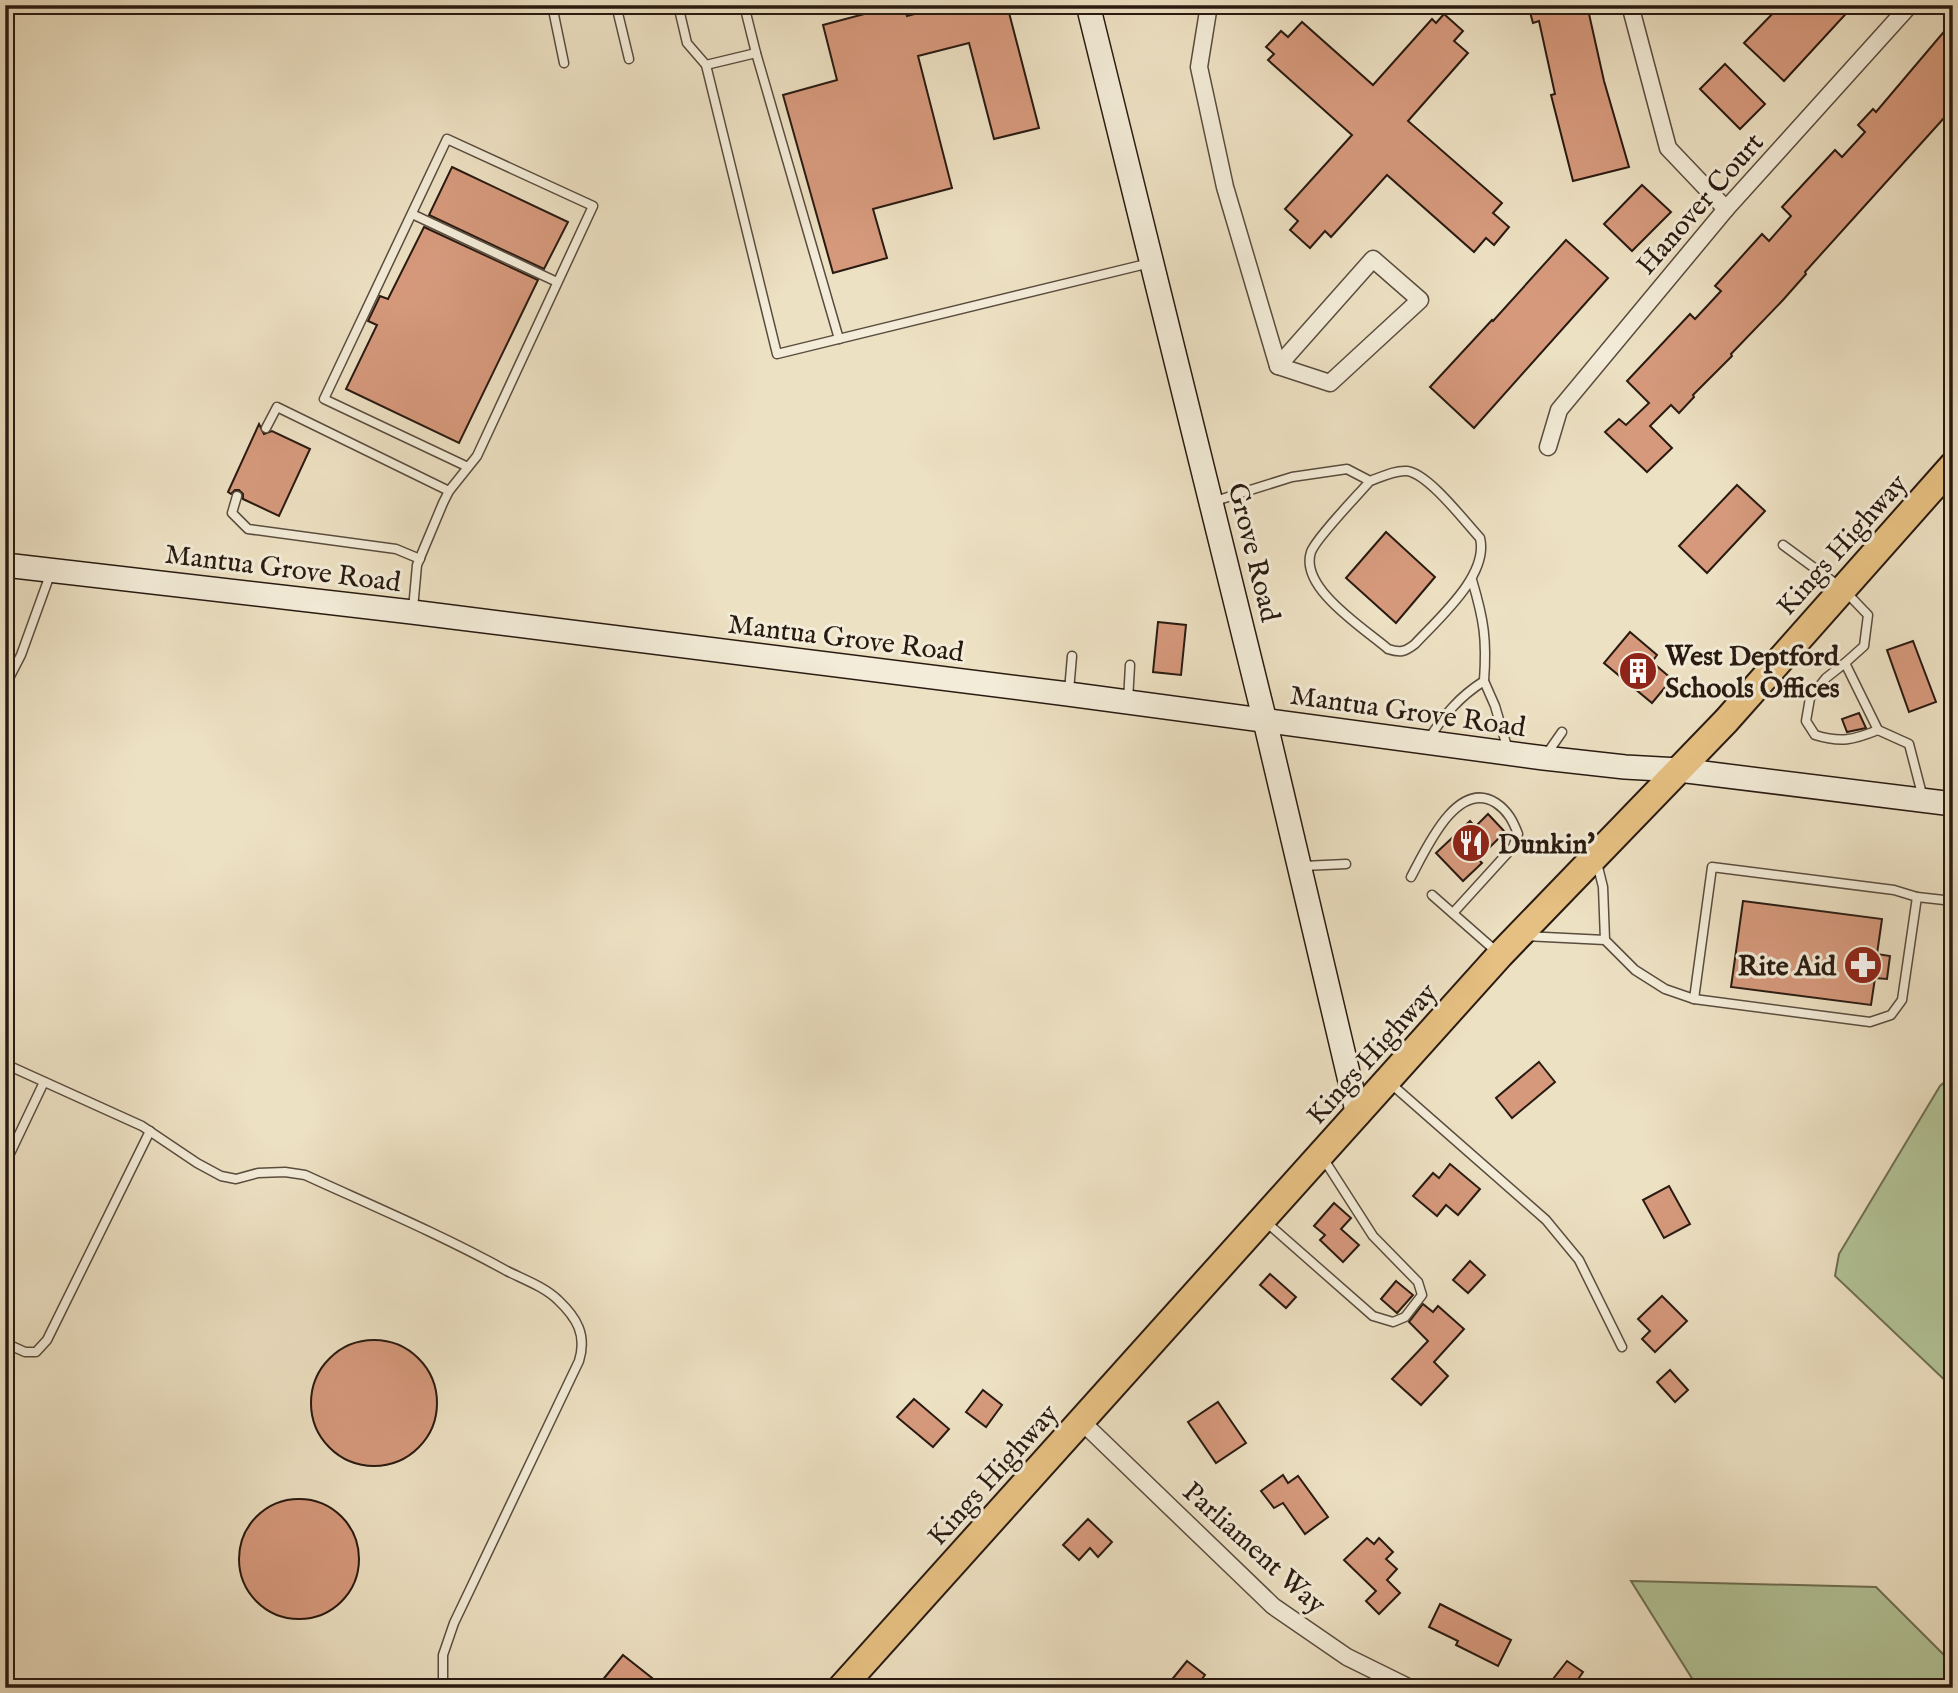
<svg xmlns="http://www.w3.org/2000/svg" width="1958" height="1693" font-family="'IM FELL English',serif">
	<rect width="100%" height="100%" fill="#ede1c3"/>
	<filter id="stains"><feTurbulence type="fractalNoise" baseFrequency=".00286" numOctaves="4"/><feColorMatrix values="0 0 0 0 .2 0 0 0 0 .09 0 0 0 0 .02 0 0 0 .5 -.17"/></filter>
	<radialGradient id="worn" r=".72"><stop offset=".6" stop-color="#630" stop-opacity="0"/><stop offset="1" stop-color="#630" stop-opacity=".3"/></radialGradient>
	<g fill="#b2c498" stroke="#6e6f54" stroke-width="2">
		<polygon points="1953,1075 1953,1388 1835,1276 1839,1254 1940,1086"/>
		<polygon points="1631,1581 1876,1587 1953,1664 1953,1688 1698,1688"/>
	</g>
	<g fill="#d6997c" stroke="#291a11" stroke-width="2">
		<polygon points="898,5 904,5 907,16 948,5 1007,5 1039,128 994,139 969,43 918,56 952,188 873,209 887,258 833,273 783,95 837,80 823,25"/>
		<polygon points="1528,5 1587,5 1604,81 1629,167 1573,181 1551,95 1555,94 1539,21 1533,23"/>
		<polygon points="1781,5 1854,5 1784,81 1744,43"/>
		<polygon points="1444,14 1463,31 1454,41 1468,53 1408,121 1502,203 1493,213 1509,227 1494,245 1486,238 1474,252 1387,175 1331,237 1325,231 1310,248 1290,230 1298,221 1285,209 1352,135 1268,60 1274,54 1266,47 1281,31 1288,37 1302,22 1373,85 1432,19 1436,23"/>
		<polygon points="1953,21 1953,108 1805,272 1806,274 1783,300 1731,354 1732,356 1693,395 1694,397 1679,413 1671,405 1650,426 1672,448 1647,472 1605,432 1619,419 1626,425 1649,403 1627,381 1690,314 1695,319 1721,291 1715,286 1762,234 1769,241 1791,216 1782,207 1835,150 1842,157 1865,132 1858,125 1873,109 1876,112"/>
		<polygon points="1725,64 1765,104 1740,129 1700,89"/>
		<polygon points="452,167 568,222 544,269 429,215"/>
		<polygon points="1642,185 1671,212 1632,251 1604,224"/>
		<polygon points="424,227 538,280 459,443 346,389 377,325 368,321 380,296 388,299"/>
		<polygon points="1566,240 1608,278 1474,428 1430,387 1492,320 1493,321"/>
		<polygon points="259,424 264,434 272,431 310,449 279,516 243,499 243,494 239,490 235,490 231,494 228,492"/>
		<polygon points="1737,485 1765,511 1707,573 1679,546"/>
		<polygon points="1386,532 1435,577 1396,623 1346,578"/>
		<polygon points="1158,622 1186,625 1181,675 1153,672"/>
		<polygon points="1630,632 1657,655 1652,662 1672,679 1652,703 1604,663"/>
		<polygon points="1913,641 1936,702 1909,712 1887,650"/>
		<polygon points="1859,713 1866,728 1847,732 1842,719"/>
		<polygon points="1488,814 1505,832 1478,859 1482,863 1463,881 1436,853 1470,821 1475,827"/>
		<polygon points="1743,901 1882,919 1877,954 1890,956 1887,979 1875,978 1871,1005 1731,987"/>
		<polygon points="1539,1062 1555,1082 1512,1118 1496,1098"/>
		<polygon points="1450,1164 1480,1189 1458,1215 1446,1205 1437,1216 1413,1196 1433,1173 1439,1178"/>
		<polygon points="1669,1186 1690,1224 1664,1238 1643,1200"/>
		<polygon points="1334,1203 1351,1218 1341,1229 1359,1245 1343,1262 1320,1240 1325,1235 1314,1226"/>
		<polygon points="1470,1261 1485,1275 1468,1293 1453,1280"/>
		<polygon points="1270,1274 1296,1297 1286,1308 1260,1285"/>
		<polygon points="1396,1281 1413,1295 1397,1313 1381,1299"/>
		<polygon points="1662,1296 1687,1321 1655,1352 1642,1339 1650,1331 1638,1319"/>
		<polygon points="1423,1304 1433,1312 1438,1306 1464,1329 1434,1362 1448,1376 1421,1405 1392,1379 1428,1341 1409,1322"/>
		<circle cx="374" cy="1403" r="63"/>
		<polygon points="1670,1370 1688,1390 1675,1402 1657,1382"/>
		<polygon points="983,1390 1002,1405 986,1427 966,1412"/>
		<polygon points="914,1399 949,1429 933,1447 897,1417"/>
		<polygon points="1218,1402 1246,1443 1216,1463 1188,1422"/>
		<polygon points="1283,1475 1288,1483 1298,1476 1328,1517 1305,1534 1283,1503 1274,1508 1261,1491"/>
		<circle cx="299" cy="1559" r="60"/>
		<polygon points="1088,1519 1112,1542 1098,1557 1090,1548 1079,1560 1063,1545"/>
		<polygon points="1367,1538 1374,1544 1379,1538 1393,1552 1386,1559 1397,1569 1387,1580 1400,1593 1379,1614 1366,1601 1376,1591 1344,1560"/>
		<polygon points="1440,1604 1511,1640 1498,1666 1456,1645 1458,1641 1429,1627"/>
		<polygon points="623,1655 652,1678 645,1688 596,1688"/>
		<polygon points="1187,1661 1205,1675 1195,1688 1165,1688"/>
		<polygon points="1567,1661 1583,1672 1572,1688 1546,1688"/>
	</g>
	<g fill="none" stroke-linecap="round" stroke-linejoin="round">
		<defs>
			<g id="lane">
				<polyline points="552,5 564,63"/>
				<polyline points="616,5 629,59"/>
				<polyline points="678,5 687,43 706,65"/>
				<polyline points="744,5 756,53 706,65 777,354 1150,263"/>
				<polyline points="756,53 839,339"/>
				<polyline points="412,214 557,282"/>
				<polyline points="266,428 277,407 449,491"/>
				<polyline points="237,496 232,513 248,529 396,549 420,559"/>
				<path d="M1212 502 1292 477 1347 469 1370 481C1358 495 1316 538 1311 552 1299 588 1365 629 1388 649 1400 653 1405 652 1415 644 1439 618 1489 575 1480 538 1465 522 1429 474 1407 471 1395 470 1381 477 1370 481"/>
				<polyline points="1783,545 1843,589 1868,615 1864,646 1845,663 1878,730 1909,744 1923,798"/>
				<path d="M1472 580C1484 620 1487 640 1484 681"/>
				<polyline points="413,609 417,565 443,503 449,491 477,456 593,206 447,139 324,399 468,467"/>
				<path d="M1845 663 1826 678 1810 698 1806 721 1815 735C1841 743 1853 740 1878 730"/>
				<polyline points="5,686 21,655 51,572"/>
				<polyline points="1069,691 1072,656"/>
				<polyline points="1128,701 1130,665"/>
				<path d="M1428 740C1444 715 1459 697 1484 681L1495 706 1508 750"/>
				<polyline points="1546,755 1562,732"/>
				<polyline points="1597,863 1603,887 1605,940 1635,970 1665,989 1694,999 1870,1022 1891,1015 1902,1000 1917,897 1953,901"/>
				<polyline points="1303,866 1346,864"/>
				<path d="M1411 877C1426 849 1457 778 1496 803 1508 811 1513 821 1518 834L1513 847 1453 913"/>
				<polyline points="1432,895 1498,953"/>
				<polyline points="1525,936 1605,940"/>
				<polyline points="1694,999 1712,867 1894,890 1917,897"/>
				<path d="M5 1064 142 1126 197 1163 221 1176 236 1179 258 1173 285 1172 305 1175C373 1206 442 1235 507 1271 523 1279 545 1287 558 1300 577 1318 587 1335 579 1361L454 1623 443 1655V1688"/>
				<polyline points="1390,1083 1546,1220 1579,1260 1622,1347"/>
				<polyline points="5,1164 44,1082"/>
				<polyline points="1266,1222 1373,1316 1393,1322 1405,1317 1422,1295 1418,1282 1373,1236 1323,1158"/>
				<polyline points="5,1343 25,1352 36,1352 47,1340 150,1131"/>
				<polyline points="557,1684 561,1688"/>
			</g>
			<g id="street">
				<polyline points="1209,5 1199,67 1225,187 1278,366"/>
				<polyline points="1630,5 1668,148 1726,209"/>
				<polygon points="1373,259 1420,300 1330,383 1278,366"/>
				<polyline points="1548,447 1559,410 1726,209 1910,5"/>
				<polyline points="1082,1422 1273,1606 1347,1657 1410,1688"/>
			</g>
			<g id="secondary">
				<polyline points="1088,5 1265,721 1358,1115"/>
				<polyline points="5,565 412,612 1068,694 1544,758 1625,767 1679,770 1953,804"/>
			</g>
			<polyline id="primary" points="841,1688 1500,955 1726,721 1953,465"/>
		</defs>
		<use href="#lane" stroke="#5a4c3e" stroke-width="11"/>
		<use href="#street" stroke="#5a4c3e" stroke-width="19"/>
		<use href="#secondary" stroke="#291a11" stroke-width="26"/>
		<use href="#primary" stroke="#291a11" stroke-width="30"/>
		<use href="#lane" stroke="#f3ecd8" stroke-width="8"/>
		<use href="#street" stroke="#f3ecd8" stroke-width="16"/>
		<use href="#secondary" stroke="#f3ecd8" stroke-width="23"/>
		<use href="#primary" stroke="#e6c082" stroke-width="26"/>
	</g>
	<defs>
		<symbol id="building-disc" viewBox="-11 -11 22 22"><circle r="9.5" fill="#8f2418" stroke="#f3ecd8"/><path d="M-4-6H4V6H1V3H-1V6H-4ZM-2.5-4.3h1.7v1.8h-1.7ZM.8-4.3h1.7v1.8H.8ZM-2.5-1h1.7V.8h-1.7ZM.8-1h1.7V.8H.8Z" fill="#fff"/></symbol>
		<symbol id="restaurant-disc" viewBox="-11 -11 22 22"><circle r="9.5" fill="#8f2418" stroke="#f3ecd8"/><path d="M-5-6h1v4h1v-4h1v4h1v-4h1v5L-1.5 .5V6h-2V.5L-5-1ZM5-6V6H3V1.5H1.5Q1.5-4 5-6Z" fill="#fff"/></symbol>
		<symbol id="pharmacy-disc" viewBox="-11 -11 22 22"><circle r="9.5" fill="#8f2418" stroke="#f3ecd8"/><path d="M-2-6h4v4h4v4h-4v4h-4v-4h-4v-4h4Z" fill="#fff"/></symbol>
	</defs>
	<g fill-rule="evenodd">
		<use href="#building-disc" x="1616" y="649" width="44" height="44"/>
		<use href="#restaurant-disc" x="1449" y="821" width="44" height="44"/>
		<use href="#pharmacy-disc" x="1841" y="943" width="44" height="44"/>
	</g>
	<g text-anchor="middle" stroke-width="6" stroke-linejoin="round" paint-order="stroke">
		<g font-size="28" fill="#291a11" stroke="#f3ecd8">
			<text transform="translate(1699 203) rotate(-49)" y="10">Hanover Court</text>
			<text transform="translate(1841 544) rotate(-48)" y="10">Kings Highway</text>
			<text transform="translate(1255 552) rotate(76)" y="10">Grove Road</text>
			<text transform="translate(283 567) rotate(7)" y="10">Mantua Grove Road</text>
			<text transform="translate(846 637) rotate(7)" y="10">Mantua Grove Road</text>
			<text transform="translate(1408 710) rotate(8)" y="10">Mantua Grove Road</text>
			<text transform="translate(1371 1053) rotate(-48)" y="10">Kings Highway</text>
			<text transform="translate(992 1474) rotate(-48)" y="10">Kings Highway</text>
			<text transform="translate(1255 1547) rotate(42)" y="10">Parliament Way</text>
		</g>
		<g font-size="28" font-weight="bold" fill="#291a11" stroke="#f3ecd8" text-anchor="start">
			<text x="1665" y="665">West Deptford<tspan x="1665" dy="32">Schools Offices</tspan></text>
			<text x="1498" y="853">Dunkin'</text>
			<text x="1836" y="975" text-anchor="end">Rite Aid</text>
		</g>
	</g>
	<rect width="1958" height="1693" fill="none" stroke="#ede1c3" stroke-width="28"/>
	<rect x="7" y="7" width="1944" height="1679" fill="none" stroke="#291a11" stroke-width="3.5"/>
	<rect x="14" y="14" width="1930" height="1665" fill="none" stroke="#291a11" stroke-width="2"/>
	<rect width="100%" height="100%" filter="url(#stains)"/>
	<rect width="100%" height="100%" fill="url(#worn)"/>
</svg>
